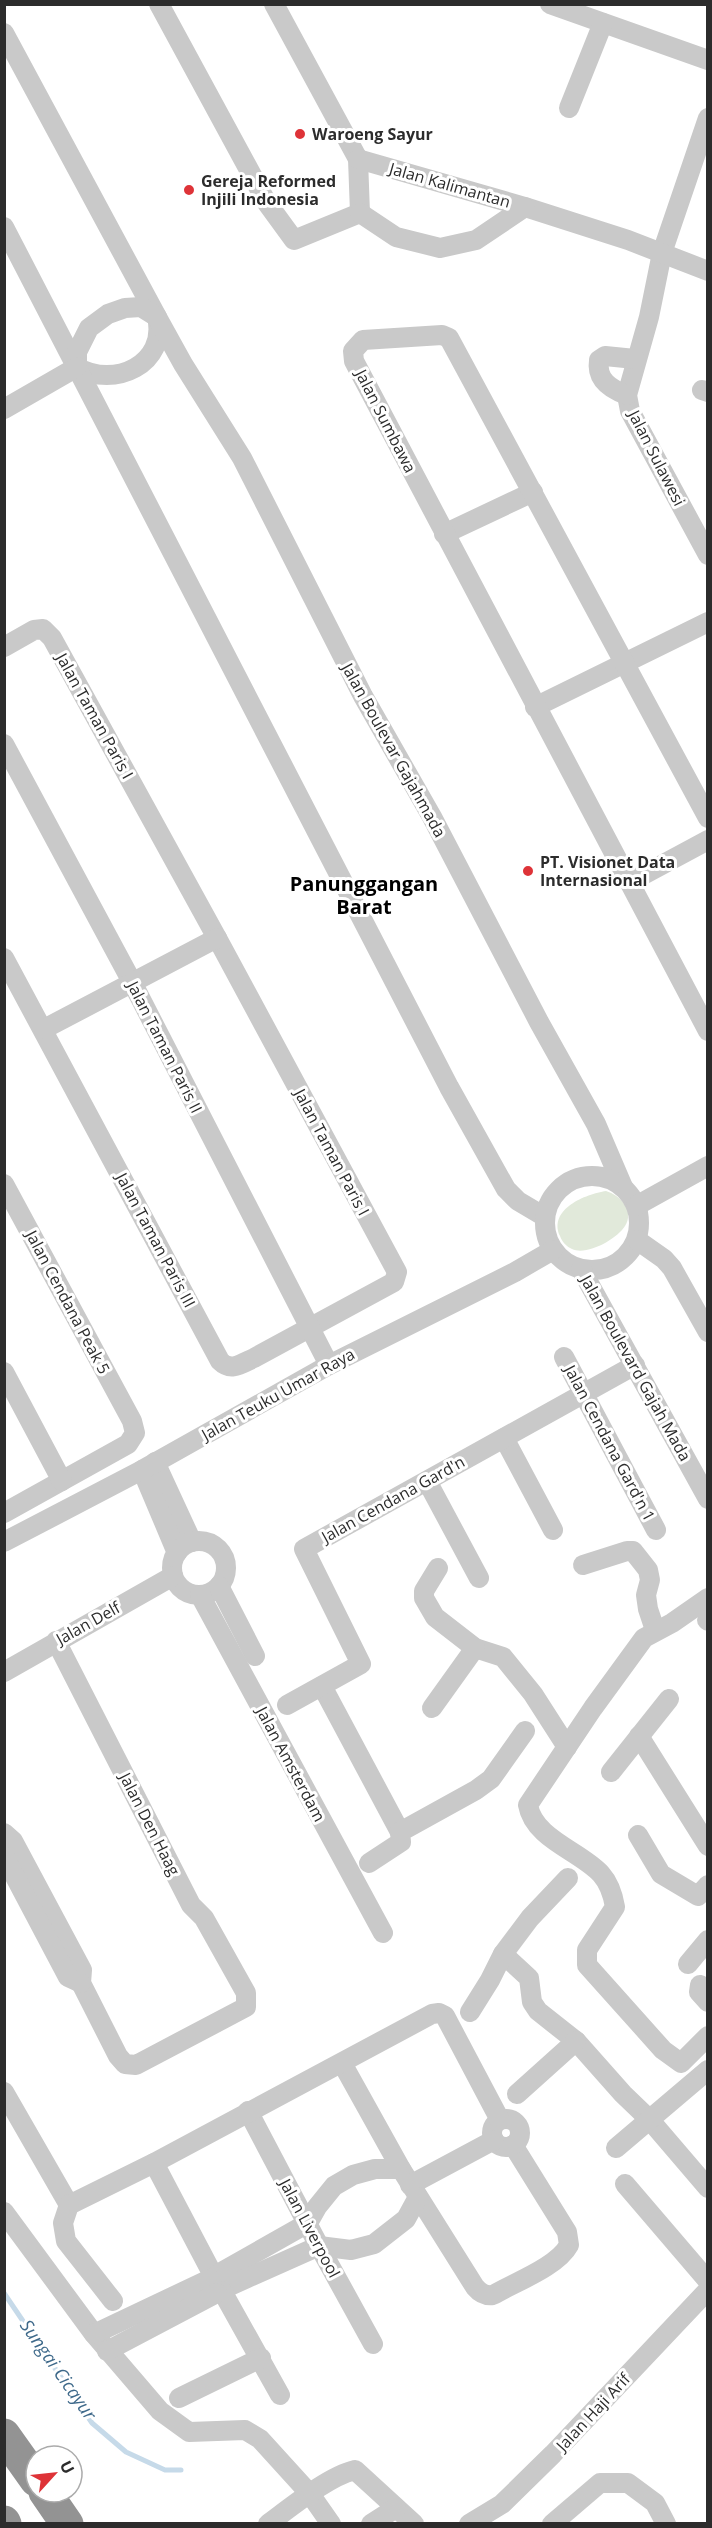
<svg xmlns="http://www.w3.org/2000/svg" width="712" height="2528" font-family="'Open Sans',sans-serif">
	<rect width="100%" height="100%" fill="#fff"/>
	<path fill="#e1e9da" d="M606 1191C620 1195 635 1211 625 1226 617 1239 587 1256 572 1249 567 1247 562 1242 560 1236 548 1209 586 1194 606 1191Z"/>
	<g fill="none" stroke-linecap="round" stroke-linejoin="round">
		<polyline stroke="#c6dae9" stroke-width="5" points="4,2293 92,2423 126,2452 165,2470 181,2470"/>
		<g stroke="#c9c9c9" stroke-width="20">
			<polyline points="159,4 267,203 294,240 360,213"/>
			<polyline points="274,4 358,159 360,213"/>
			<polyline points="550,4 708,60"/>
			<path d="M4 33 157 317C168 364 114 389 77 367"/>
			<polyline points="569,108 603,23"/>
			<polyline points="708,118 662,253 649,317 627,395 630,411 708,555"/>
			<polyline points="358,159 525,207 628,240 708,271"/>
			<polyline points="360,213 396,237 440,248 476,240 525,207"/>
			<polyline points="4,227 449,1087 506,1189 518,1201 545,1217"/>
			<polyline points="77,367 77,352 89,328 108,314 125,308 141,307 157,317 183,364 242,458 363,696 432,817 539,1022 596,1124 623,1187"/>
			<polyline points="702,390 708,392"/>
			<path d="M627 395C610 389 596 380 599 360L605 356 635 359"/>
			<polyline points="4,409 77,367"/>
			<polyline points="444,534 533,492"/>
			<path d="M4 647 34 630 43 629 52 638 217 938 397 1272 394 1282 254 1358C241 1364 231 1372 220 1361L4 958"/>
			<polyline points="535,707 708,622"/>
			<polyline points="4,744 132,982 329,1365"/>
			<polyline points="708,818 449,338 442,335 363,340 353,351 354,361 708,1031"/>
			<polyline points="630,882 708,840"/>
			<polyline points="44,1029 217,938"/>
			<circle cx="592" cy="1223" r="47"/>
			<polyline points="4,1184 132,1421 135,1433 128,1444 4,1513"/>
			<polyline points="636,1206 708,1166"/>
			<polyline points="637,1240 664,1259 672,1268 708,1332"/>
			<polyline points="581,1269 708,1499"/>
			<polyline points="564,1357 656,1530"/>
			<polyline points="4,1372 62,1481"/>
			<polyline points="504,1438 553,1530"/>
			<polyline points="155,1462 192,1542"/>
			<polyline points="142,1470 177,1553"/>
			<polyline points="427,1481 479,1578"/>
			<circle cx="199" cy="1568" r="27"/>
			<polyline points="4,1542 142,1470 329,1365 515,1272 553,1250"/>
			<polyline points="583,1565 627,1551 633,1551 648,1570 650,1580 646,1595 648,1609 655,1630"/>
			<polyline points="438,1568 424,1591 424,1598 435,1617 475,1648 503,1657 533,1694 567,1747"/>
			<polyline points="219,1586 255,1656"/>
			<polyline points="200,1595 383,1933"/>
			<path d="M708 1598 672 1623 644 1638 593 1708 528 1805C534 1839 580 1851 601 1874 610 1884 613 1895 615 1907L587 1950V1965L663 2050 681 2063 708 2036"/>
			<polyline points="707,1620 708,1621"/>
			<polyline points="4,1672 173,1576"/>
			<polyline points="322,1686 400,1832"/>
			<polyline points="287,1705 361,1664 304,1549 635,1365"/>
			<polyline points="432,1708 475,1648"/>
			<polyline points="639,1736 708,1846"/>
			<polyline points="611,1772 669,1699"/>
			<polyline points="4,1833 13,1841 82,1970 81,1983 118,2056 125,2064 136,2065 246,2007 246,1993 204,1918 191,1905 56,1641"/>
			<polyline points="638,1835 661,1874 698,1896 708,1885"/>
			<polyline points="4,1856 68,1977 81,1983"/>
			<polyline points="369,1863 401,1842 400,1832 476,1790 491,1779 525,1731"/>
			<polyline points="503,1954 529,1978 532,2002 538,2011 576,2041 623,2094 649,2119 708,2188"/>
			<polyline points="688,1964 708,1940"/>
			<polyline points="700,1985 699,1992 708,2002"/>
			<polyline points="470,2012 490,1980 503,1954 530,1918 568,1878"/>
			<path d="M342 2063 401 2169 475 2287C480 2293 485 2296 493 2295 515 2282 557 2267 569 2245L567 2232 513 2145"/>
			<polyline points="4,2092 69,2205"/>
			<polyline points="517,2094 576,2041"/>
			<polyline points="248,2111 319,2246 373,2344"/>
			<circle cx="506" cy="2133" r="14"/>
			<polyline points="616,2148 708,2070"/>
			<polyline points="154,2163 213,2275"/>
			<polyline points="625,2184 708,2281"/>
			<polyline points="410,2185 494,2140"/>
			<polyline points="4,2212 94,2334 160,2411 189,2432 245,2430 260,2439 310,2494 331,2524"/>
			<polyline points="218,2274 308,2223 317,2207 334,2186 353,2175 375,2169 401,2169"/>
			<polyline points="225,2288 319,2246 351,2250 374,2244 406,2219 418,2197"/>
			<polyline points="222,2291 280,2395"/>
			<polyline points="113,2301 66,2241 63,2223 69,2205 154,2163 432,2014 439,2013 445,2016 500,2120"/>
			<polyline points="94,2334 210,2279"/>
			<polyline points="107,2351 217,2293"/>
			<polyline points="179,2398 261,2358"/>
			<path d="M268 2524C291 2507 329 2476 355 2470L414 2524"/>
			<polyline points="371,2524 396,2508"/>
			<polyline points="469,2524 502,2504 553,2454 708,2290"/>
			<polyline points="552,2524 600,2483 628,2483 655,2503 666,2524"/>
		</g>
		<g stroke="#939393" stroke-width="33">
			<polyline points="4,2435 36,2480"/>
			<polyline points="45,2492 67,2524"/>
			<polyline points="4,2522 5,2524"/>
		</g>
	</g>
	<g fill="#de3338" stroke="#fff" stroke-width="2">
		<circle cx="300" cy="134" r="6"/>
		<circle cx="189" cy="190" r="6"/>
		<circle cx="528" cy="871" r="6"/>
	</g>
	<g text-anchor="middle" stroke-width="6" stroke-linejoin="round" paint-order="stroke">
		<g font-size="16" font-weight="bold" fill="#2c2c2c" stroke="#fff" text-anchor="start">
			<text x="312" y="140">Waroeng Sayur</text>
			<text x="201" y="187">Gereja Reformed<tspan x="201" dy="18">Injili Indonesia</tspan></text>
			<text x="540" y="868">PT. Visionet Data<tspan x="540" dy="18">Internasional</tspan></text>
		</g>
		<g font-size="16" fill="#2c2c2c" stroke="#fff">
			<text transform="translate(450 185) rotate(16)" y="6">Jalan Kalimantan</text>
			<text transform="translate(386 421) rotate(63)" y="6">Jalan Sumbawa</text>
			<text transform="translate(657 458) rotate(63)" y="6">Jalan Sulawesi</text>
			<text transform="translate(95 716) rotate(61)" y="6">Jalan Taman Paris I</text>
			<text transform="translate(394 750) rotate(61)" y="6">Jalan Boulevar Gajahmada</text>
			<text transform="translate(165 1047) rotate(63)" y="6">Jalan Taman Paris II</text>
			<text transform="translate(332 1152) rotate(62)" y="6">Jalan Taman Paris I</text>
			<text transform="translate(156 1240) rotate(62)" y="6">Jalan Taman Paris III</text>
			<text transform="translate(68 1302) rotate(62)" y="6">Jalan Cendana Peak 5</text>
			<text transform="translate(636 1368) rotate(61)" y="6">Jalan Boulevard Gajah Mada</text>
			<text transform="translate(278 1394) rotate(-29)" y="6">Jalan Teuku Umar Raya</text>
			<text transform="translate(610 1443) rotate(62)" y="6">Jalan Cendana Gard'n 1</text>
			<text transform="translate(393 1499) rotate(-29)" y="6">Jalan Cendana Gard'n</text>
			<text transform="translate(88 1623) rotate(-29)" y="6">Jalan Delf</text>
			<text transform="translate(291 1764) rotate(62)" y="6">Jalan Amsterdam</text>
			<text transform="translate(150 1824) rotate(63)" y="6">Jalan Den Haag</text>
			<text transform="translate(310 2228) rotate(62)" y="6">Jalan Liverpool</text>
			<text transform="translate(593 2412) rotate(-47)" y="6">Jalan Haji Arif</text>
		</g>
		<g font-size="18" font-style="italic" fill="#3e698a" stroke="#fff">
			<text transform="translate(58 2370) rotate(55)" y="6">Sungai Cicayur</text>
		</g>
		<g font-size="20" font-weight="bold" fill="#000" stroke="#fff">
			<text x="364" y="891">Panunggangan<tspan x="364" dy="23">Barat</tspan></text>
		</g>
	</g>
	<rect width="712" height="2528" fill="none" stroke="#2c2c2c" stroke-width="12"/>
	<g transform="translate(54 2474) rotate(63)"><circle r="28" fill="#ffffff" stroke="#ababab" stroke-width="1.5"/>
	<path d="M0-4.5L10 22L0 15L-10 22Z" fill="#de3338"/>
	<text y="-9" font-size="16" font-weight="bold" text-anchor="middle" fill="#2c2c2c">U</text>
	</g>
</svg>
